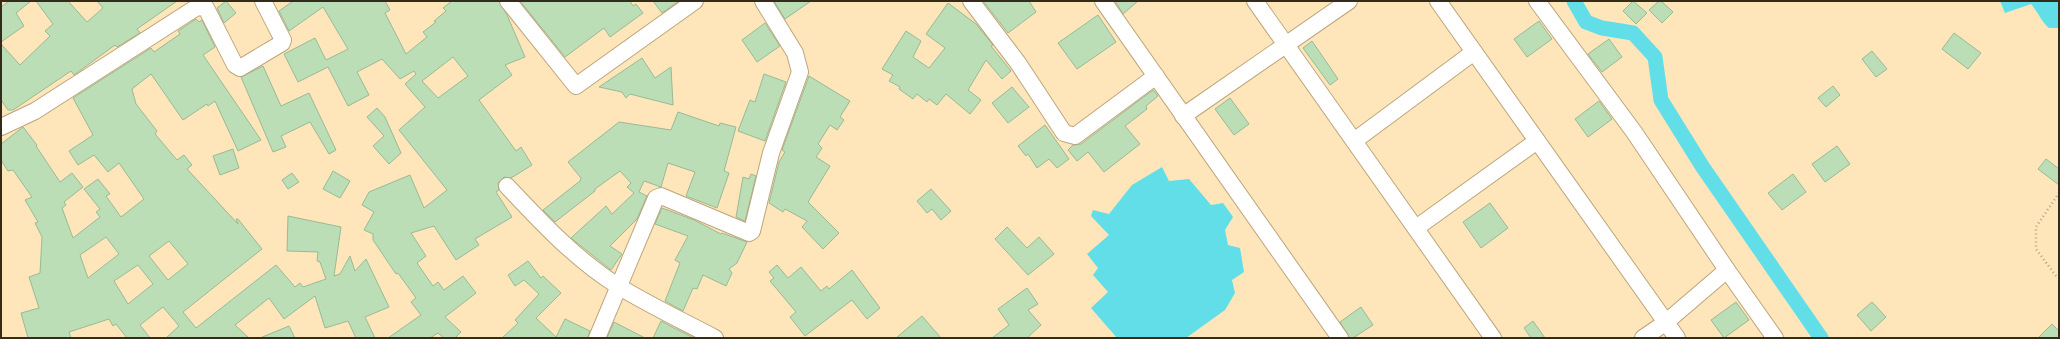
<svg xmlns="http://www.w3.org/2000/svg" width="2060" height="339" font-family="Poppins,sans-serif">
	<rect width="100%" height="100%" fill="#ffe6ba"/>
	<g fill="#61dee7">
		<path d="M2000 1H2059V28H2049C2041 21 2038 12 2031 4L2005 13Z"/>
		<polygon points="1162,167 1169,181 1189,179 1211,205 1223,203 1233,217 1225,230 1228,245 1240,248 1244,272 1232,280 1235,293 1225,310 1186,338 1117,338 1091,308 1108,292 1093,275 1098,268 1087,254 1109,235 1091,216 1093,210 1109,214 1132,185"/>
	</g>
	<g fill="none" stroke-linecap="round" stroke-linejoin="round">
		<polyline stroke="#61dee7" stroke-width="15" points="1574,1 1586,22 1602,28 1633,33 1655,57 1661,100 1702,166 1821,338"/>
	</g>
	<g fill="#bbdeb7" stroke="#98ba95" fill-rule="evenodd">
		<polygon points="9,1 31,1 16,13 24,26 1,42 1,7"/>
		<polygon points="36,1 68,1 87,22 103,8 97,1 177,1 137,29 140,33 117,47 115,45 74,75 71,71 13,110 8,110 1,100 1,44 20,65 50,36 45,31 53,24"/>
		<polygon points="226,1 236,13 224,23 217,8"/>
		<path d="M293 1H385L390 10 385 13 406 54 427 37 423 32 436 22 434 21 446 11 443 8 452 1H499L507 15 525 57 505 65 512 75 479 100 516 151 521 147 532 165 511 178 504 177 498 183 499 190 496 192 512 217 475 239 479 245 456 260 434 226 411 233 426 256 417 263 433 286 438 282 444 290 463 276 476 293 445 317 461 332 455 338H444L438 333 430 338H388L421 315 411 302 416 298 398 273 396 274 373 240V234L364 230 374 212 362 205 369 192 410 175 424 208 447 190 399 130 425 107 405 84 416 74 414 71 400 79 382 59 357 72 369 95 348 106 328 67 298 82 284 54 315 38 326 60 348 49 323 7 289 31 279 11ZM453 57 468 76 438 98 422 81Z"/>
		<polygon points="520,1 630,1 633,6 636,4 643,13 610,37 604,28 565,57"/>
		<polygon points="653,1 679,1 662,13"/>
		<polygon points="774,1 811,1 785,19"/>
		<polygon points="983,1 1029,1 1036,12 1008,33"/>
		<polygon points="1115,1 1138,1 1123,14"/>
		<polygon points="1633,1 1647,13 1636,24 1623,11"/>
		<polygon points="1659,1 1661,1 1673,12 1662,23 1649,10"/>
		<polygon points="948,3 976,24 993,45 991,46 1011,71 1002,79 986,60 968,90 981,100 970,114 946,94 937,105 929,99 927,102 917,94 913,99 899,89 900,87 889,81 893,75 882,69 906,31 921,41 913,57 929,68 945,48 926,34"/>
		<polygon points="1098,15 1116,42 1077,69 1058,43"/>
		<path d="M196 19 199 22 202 20 215 47 203 55 261 140 238 151 215 101 208 106 207 104 183 120 151 74 132 89 136 104 157 131 155 134 177 160 184 155 192 165 187 169 238 224 236 219H238L262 249 183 312 196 328 276 265 295 287 300 283 303 287 326 279 320 262 317 261 318 252 287 251 288 216 341 227 334 276 340 274 350 256 355 271 366 259 389 307 365 317 375 338H356L348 321 325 328 315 296 284 319 269 298 235 325 249 338H166L179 326 163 307 140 325 150 338H127L116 324 113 326 109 319 69 332 71 338H28L21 313 39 308 29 277 40 273 42 237 35 223 38 222 25 200 32 197 13 170 8 171 1 160V144L23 127 37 145 36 146 60 182 72 173 83 187 64 202 66 205 62 208 73 238 100 217 96 212 100 209 84 189 98 179 110 194 106 196 121 217 144 199 119 163 108 172 94 155 78 165 69 151 93 135 73 98 151 48 154 52 180 34 178 31ZM106 237 119 254 88 278 80 255ZM169 241 188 264 168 280 149 256ZM138 265 153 284 128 304 114 281Z"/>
		<polygon points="1539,21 1552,39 1527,57 1514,39"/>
		<polygon points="765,23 780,46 757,62 742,40"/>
		<polygon points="1954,33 1981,53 1968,69 1942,49"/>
		<polygon points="1609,39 1622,57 1602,72 1588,54"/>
		<polygon points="1312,41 1338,79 1330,85 1303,48"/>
		<polygon points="1872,51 1887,69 1876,77 1862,59"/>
		<polygon points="642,58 655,78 671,67 673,105 630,94 626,98 622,92 599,87"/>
		<polygon points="263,66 281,106 309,93 336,150 329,154 310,122 281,136 286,147 273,152 241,77"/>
		<polygon points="764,74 786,82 765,141 738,131 750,100 755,102"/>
		<polygon points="809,76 850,101 840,117 844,120 837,130 830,125 818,144 822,148 816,157 830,166 808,202 839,233 823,249 802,227 807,221 785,209 783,212 769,203 779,162 785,152 782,150"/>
		<polygon points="1833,86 1840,95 1826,107 1818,98"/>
		<polygon points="1012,87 1029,107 1008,123 992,103"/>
		<polygon points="1153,90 1158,96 1146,106 1147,109 1125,126 1140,144 1104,172 1088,152 1077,161 1068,150 1073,145 1081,144"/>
		<polygon points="1230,98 1249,124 1234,135 1215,109"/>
		<polygon points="1599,101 1612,119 1588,137 1575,119"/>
		<polygon points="377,108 385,117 401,153 389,164 373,146 384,136 367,117"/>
		<polygon points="678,112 719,126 720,123 736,127 724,171 729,173 717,208 686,196 695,172 668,163 661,187 644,181 639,192 647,196 637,219 610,246 622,254 611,270 571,238 606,206 612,214 634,193 627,187 631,183 620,171 595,189 595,191 555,222 543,210 580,181 581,178 568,162 619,122 671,130"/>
		<polygon points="1045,125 1069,159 1057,168 1049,159 1037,168 1028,154 1026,156 1018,146"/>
		<polygon points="1837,146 1850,164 1825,182 1812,164"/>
		<polygon points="233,149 239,168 220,175 213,156"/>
		<polygon points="2046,159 2059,169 2059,185 2038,169"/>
		<polygon points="333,171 350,181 340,198 323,189"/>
		<polygon points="292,173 299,182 288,189 282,180"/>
		<polygon points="751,174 756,176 745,221 736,217 743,177 749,179"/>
		<polygon points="1793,174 1806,192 1782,210 1768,193"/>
		<polygon points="931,189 951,211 941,220 932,209 927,213 917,201"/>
		<polygon points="1490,203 1508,228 1481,248 1463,222"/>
		<polygon points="662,208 694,220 721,234 722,233 747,242 737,263 729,269 732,273 726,286 703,275 697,289 693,288 683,311 665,301 680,263 675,260 688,236 655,224"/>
		<polygon points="1007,227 1027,248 1039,237 1054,254 1028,275 995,239"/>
		<polygon points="528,261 541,278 543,276 561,293 536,318 556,337 565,319 590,331 588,338 502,338 518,323 515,320 539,294 524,280 515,286 508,275"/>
		<polygon points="777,265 788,278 801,267 821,291 827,286 829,289 852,270 880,308 867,319 852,300 805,336 790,317 796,312 770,281 774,278 769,272"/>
		<polygon points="1027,288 1038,304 1028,310 1041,325 1027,338 992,338 1009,325 998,309"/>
		<polygon points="1736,302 1749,320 1724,338 1711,320"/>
		<polygon points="1872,302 1886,317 1871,331 1857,315"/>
		<polygon points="1361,307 1373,325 1353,338 1349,338 1340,322"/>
		<polygon points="922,316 941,338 896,338"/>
		<polygon points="661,321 674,328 694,338 653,338"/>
		<polygon points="1533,321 1545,338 1531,338 1524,328"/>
		<polygon points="614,322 645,338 607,338"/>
		<polygon points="2052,324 2059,331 2059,338 2038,338"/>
		<polygon points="289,326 295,338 260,338"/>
	</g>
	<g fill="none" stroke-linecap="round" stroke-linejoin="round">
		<defs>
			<g id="minor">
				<polyline points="508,1 576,86 695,1"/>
				<polyline points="971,1 1018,63 1064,133 1075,136 1156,76"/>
				<polyline points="1103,1 1340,338"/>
				<polyline points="1255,1 1493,338"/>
				<polyline points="1438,1 1677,338"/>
				<polyline points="1537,1 1634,132 1727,270 1775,338"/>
				<polyline points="1183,116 1349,1"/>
				<polyline points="1,127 35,111 197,7 206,8 235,65 240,68 282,43 283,40 263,1"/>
				<polyline points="1354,141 1474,52"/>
				<path d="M507 186C541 222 575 259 618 286 649 305 683 321 715 338"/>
				<polyline points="1416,228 1537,141"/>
				<polyline points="597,338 656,198 661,196 749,233 752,231 771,153 800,72 795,53 763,1"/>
				<polyline points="1643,338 1665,323 1727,270"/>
			</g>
		</defs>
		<use href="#minor" stroke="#bda57b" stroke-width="18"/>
		<polyline stroke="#b5a17f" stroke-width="2.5" stroke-dasharray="1 3" stroke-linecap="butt" points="2056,276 2036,249 2036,227 2059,193"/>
		<use href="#minor" stroke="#fff" stroke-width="16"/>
	</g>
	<rect width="2060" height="339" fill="none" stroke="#352b1a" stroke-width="4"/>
</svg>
